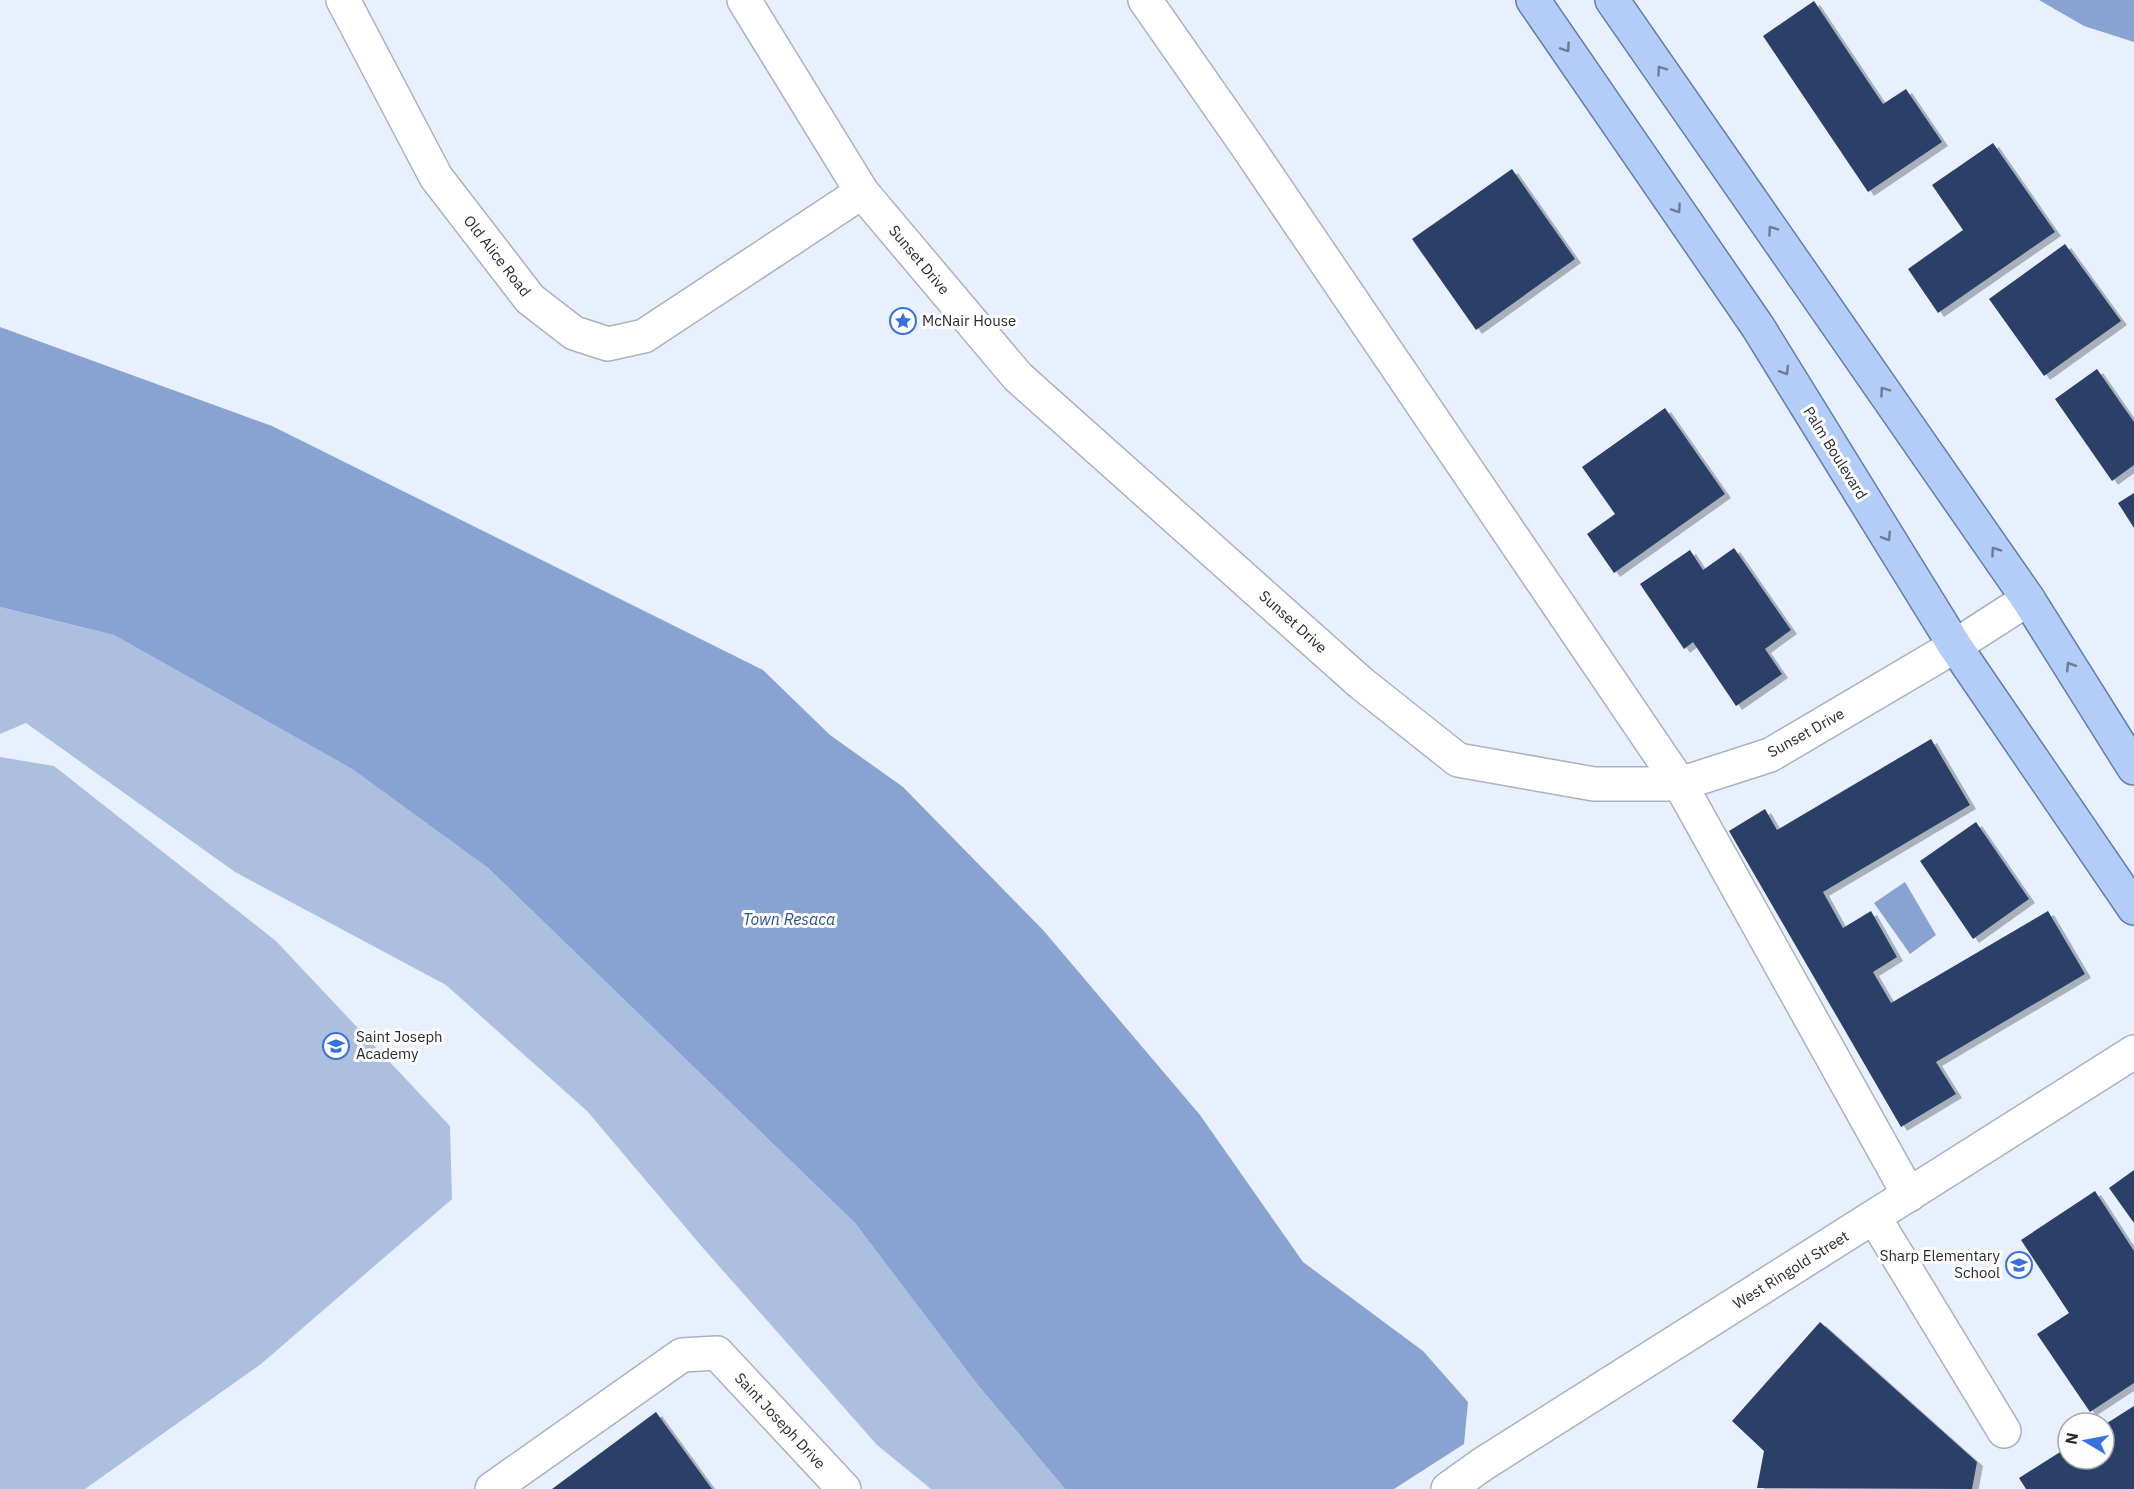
<svg xmlns="http://www.w3.org/2000/svg" width="2134" height="1489" font-family="'IBM Plex Sans',sans-serif">
	<defs>
		<filter id="shadow"><feDropShadow dx="6" dy="4" stdDeviation="0" flood-color="#0004"/></filter>
	</defs>
	<rect width="100%" height="100%" fill="#e8f0fe"/>
	<g fill="#adbfdf">
		<polygon points="0,607 114,635 352,769 488,868 855,1223 977,1384 1065,1489 931,1489 877,1445 703,1248 587,1111 446,985 235,872 26,723 0,734"/>
		<polygon points="0,757 54,766 276,941 450,1126 452,1199 261,1364 85,1489 0,1489"/>
	</g>
	<g fill="#88a3d2">
		<polygon points="2039,0 2134,0 2134,42 2084,26"/>
		<polygon points="0,327 272,426 763,670 830,735 903,787 1043,930 1200,1115 1303,1262 1423,1351 1468,1402 1464,1444 1394,1489 1065,1489 977,1384 855,1223 488,868 352,769 114,635 0,607"/>
		<polygon points="1905,882 1936,935 1910,954 1874,903"/>
	</g>
	<g fill="#2a4069" filter="url(#shadow)">
		<polygon points="1814,1 1883,104 1906,89 1942,142 1868,192 1763,36"/>
		<polygon points="1993,143 2055,232 1938,313 1908,269 1963,230 1932,185"/>
		<polygon points="1512,169 1575,259 1476,330 1412,239"/>
		<polygon points="2065,244 2121,321 2044,376 1989,299"/>
		<polygon points="2097,369 2134,422 2134,465 2112,481 2055,399"/>
		<polygon points="1665,408 1725,494 1614,573 1587,534 1615,514 1582,467"/>
		<polygon points="2134,493 2134,528 2118,503"/>
		<polygon points="1734,548 1791,630 1765,649 1782,674 1736,706 1693,642 1684,649 1640,584 1690,550 1703,570"/>
		<polygon points="1931,739 1970,805 1823,892 1843,928 1871,911 1897,957 1873,972 1891,1003 2048,911 2085,974 1936,1062 1956,1094 1901,1127 1729,831 1765,809 1777,830"/>
		<polygon points="1976,822 2029,899 1973,939 1920,861"/>
		<polygon points="2134,1170 2134,1223 2109,1188"/>
		<polygon points="2095,1191 2134,1251 2134,1383 2090,1412 2037,1334 2069,1313 2021,1240"/>
		<polygon points="1820,1322 1977,1462 1972,1489 1757,1488 1764,1451 1732,1421"/>
		<polygon points="2134,1406 2134,1489 2026,1489 2019,1478 2068,1447 2068,1459 2104,1459 2104,1425"/>
		<polygon points="656,1412 712,1489 552,1489"/>
	</g>
	<g fill="none" stroke-linecap="round" stroke-linejoin="round">
		<defs>
			<g id="minor">
				<polyline points="343,0 436,177 530,299 574,333 608,344 644,336 862,192"/>
				<polyline points="744,0 862,192 1018,377 1361,683 1458,760 1594,784 1680,784 1770,755 1955,646 2028,599"/>
				<polyline points="1145,0 1247,146 1680,784 1909,1195"/>
				<polyline points="1874,1217 2004,1431"/>
				<polyline points="492,1489 682,1355 717,1353 844,1489"/>
				<polyline points="1448,1489 1483,1464 2134,1052"/>
			</g>
			<g id="major">
				<polyline points="1533,0 1758,327 1955,646 2134,908"/>
				<polyline points="1612,0 2028,599 2134,768"/>
			</g>
		</defs>
		<use href="#minor" stroke="#aab2bf" stroke-width="36"/>
		<use href="#major" stroke="#627dae" stroke-width="36"/>
		<use href="#minor" stroke="#fff" stroke-width="33"/>
		<use href="#major" stroke="#b3ccf8" stroke-width="33"/>
	</g>
	<defs><path id="oneway-chevron" d="M-2-3.5L2.5 0L-2 3.5" fill="none" stroke-width="1.6" stroke-linecap="round" stroke-linejoin="round" transform="scale(1.5)"/></defs>
	<g stroke="#6d7b94">
		<use href="#oneway-chevron" transform="translate(1566 48) rotate(56)"/>
		<use href="#oneway-chevron" transform="translate(1661 70) rotate(-125)"/>
		<use href="#oneway-chevron" transform="translate(1677 209) rotate(56)"/>
		<use href="#oneway-chevron" transform="translate(1772 230) rotate(-125)"/>
		<use href="#oneway-chevron" transform="translate(1785 371) rotate(58)"/>
		<use href="#oneway-chevron" transform="translate(1884 391) rotate(-125)"/>
		<use href="#oneway-chevron" transform="translate(1887 537) rotate(58)"/>
		<use href="#oneway-chevron" transform="translate(1995 551) rotate(-125)"/>
		<use href="#oneway-chevron" transform="translate(2070 666) rotate(-122)"/>
	</g>
	<defs>
		<symbol id="sight-ring" viewBox="-11 -11 22 22"><circle r="9.5" fill="#fdfdfd" stroke="#3671df" stroke-width="1.5"/><path d="M0-6L1.8-2.2L6-1.7L2.9 1.2L3.7 5.4L0 3.3L-3.7 5.4L-2.9 1.2L-6-1.7L-1.8-2.2Z" fill="#3671df"/></symbol>
		<symbol id="school-ring" viewBox="-11 -11 22 22"><circle r="9.5" fill="#fdfdfd" stroke="#3671df" stroke-width="1.5"/><path d="M0-5L7-2L0 1L-7-2ZM-4 1L0 2.5L4 1V4Q0 6-4 4Z" fill="#3671df"/></symbol>
	</defs>
	<g fill-rule="evenodd">
		<use href="#sight-ring" x="888" y="306" width="30" height="30"/>
		<use href="#school-ring" x="321" y="1031" width="30" height="30"/>
		<use href="#school-ring" x="2004" y="1250" width="30" height="30"/>
	</g>
	<g text-anchor="middle" stroke-width="6" stroke-linejoin="round" paint-order="stroke">
		<g font-size="15" fill="#272a2f" stroke="#fdfdfd">
			<text transform="translate(497 256) rotate(52)" y="5">Old Alice Road</text>
			<text transform="translate(919 260) rotate(50)" y="5">Sunset Drive</text>
			<text transform="translate(1835 453) rotate(58)" y="5">Palm Boulevard</text>
			<text transform="translate(1293 622) rotate(42)" y="5">Sunset Drive</text>
			<text transform="translate(1806 733) rotate(-29)" y="5">Sunset Drive</text>
			<text transform="translate(1791 1270) rotate(-32)" y="5">West Ringold Street</text>
			<text transform="translate(780 1421) rotate(47)" y="5">Saint Joseph Drive</text>
		</g>
		<g font-size="15" fill="#272a2f" stroke="#fdfdfd" text-anchor="start">
			<text x="922" y="326">McNair House</text>
			<text x="356" y="1042">Saint Joseph<tspan x="356" dy="17">Academy</tspan></text>
			<text x="2000" y="1261" text-anchor="end">Sharp Elementary<tspan x="2000" dy="17">School</tspan></text>
		</g>
		<g font-size="16" font-style="italic" fill="#2e4f8a" stroke="#fdfdfd">
			<text x="789" y="925">Town Resaca</text>
		</g>
	</g>
	<g transform="translate(2086 1441) rotate(280)"><circle r="28" fill="#fdfdfd" stroke="#a7a9ab" stroke-width="1.5"/>
	<path d="M0-4.5L10 22L0 15L-10 22Z" fill="#3671df"/>
	<text y="-9" font-size="16" font-weight="bold" text-anchor="middle" fill="#272a2f">N</text>
	</g>
</svg>
